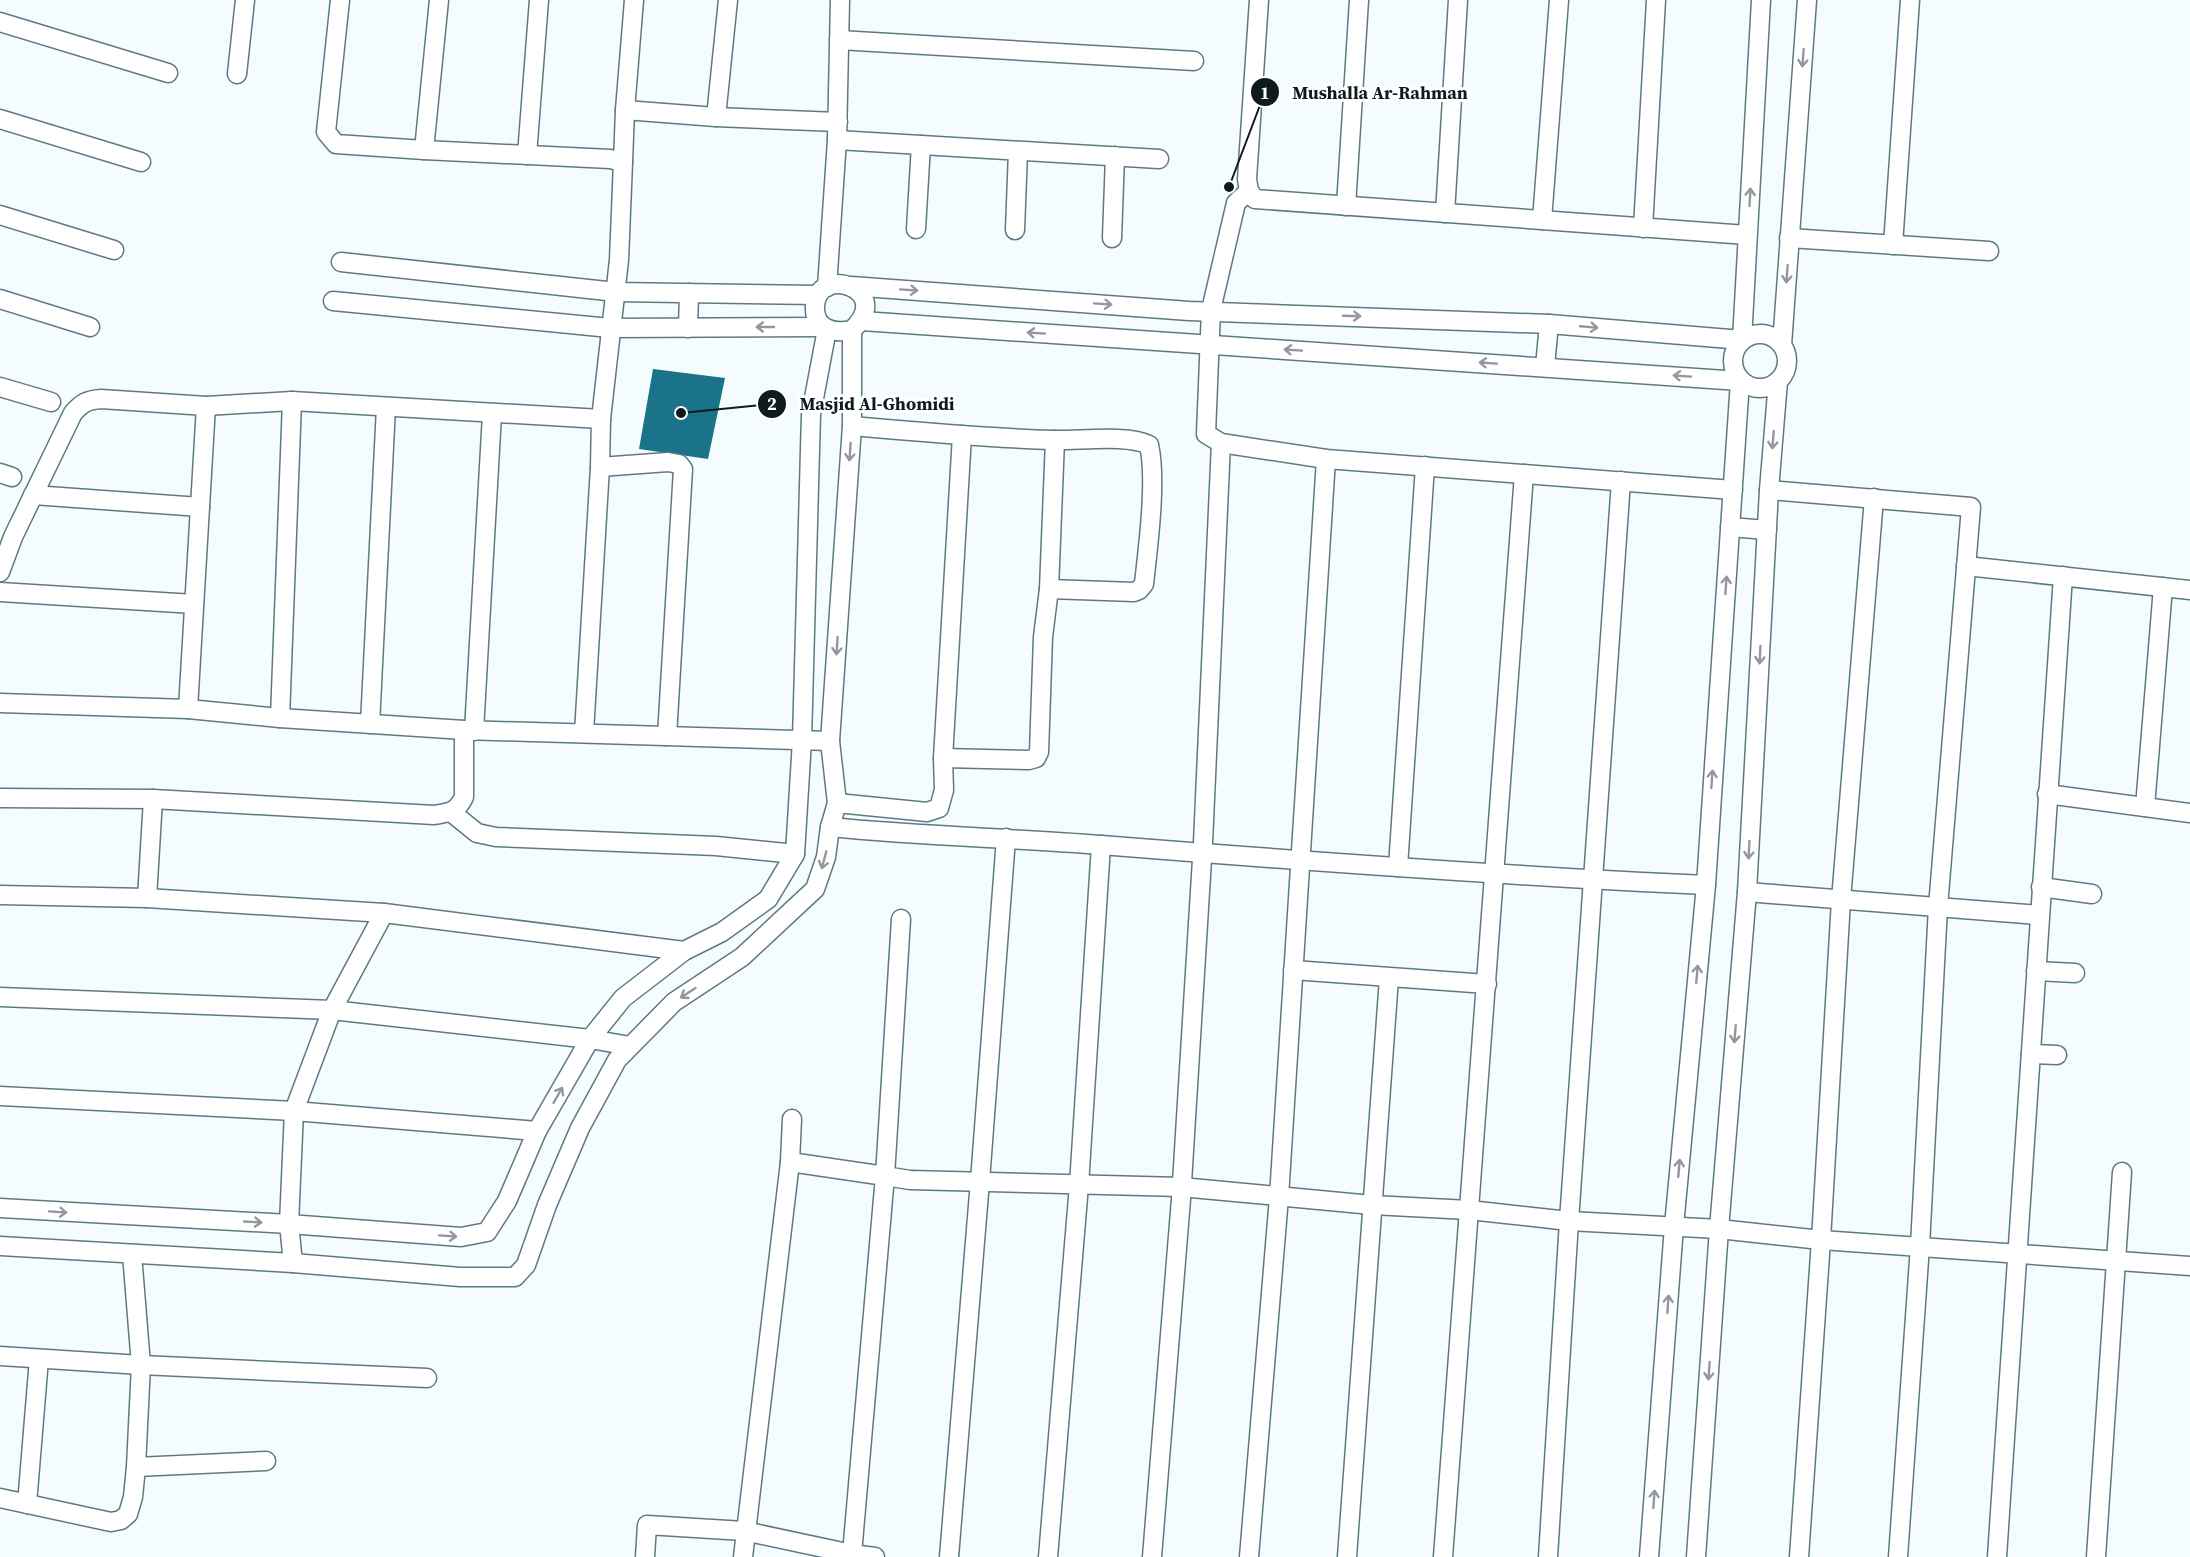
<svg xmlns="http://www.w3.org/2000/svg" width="2190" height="1557" font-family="'Source Serif 4',serif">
	<rect width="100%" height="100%" fill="#f5fcfe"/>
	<polygon fill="#1b738a" points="653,369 725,378 708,459 639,449"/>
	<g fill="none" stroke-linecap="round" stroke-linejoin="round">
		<defs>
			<g id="street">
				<polyline points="340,0 326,132 336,144 424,150 610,159 623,162 625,110 716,117 838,122"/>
				<polyline points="1259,0 1247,179 1249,191 1255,199 1747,235"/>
				<polyline points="0,22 168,73"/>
				<polyline points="839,40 1194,61"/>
				<polyline points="237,74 245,0"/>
				<polyline points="625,110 634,0"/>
				<polyline points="716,117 728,0"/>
				<polyline points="0,119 141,162"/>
				<polyline points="837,140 1159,159"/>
				<polyline points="424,150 439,0"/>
				<polyline points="527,155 539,0"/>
				<polyline points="1249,191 1236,203 1211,310 1206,434 1221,443 1326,459 1733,490"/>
				<polyline points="1346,206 1359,0"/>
				<polyline points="1445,213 1458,0"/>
				<polyline points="0,215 114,250"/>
				<polyline points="1542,220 1559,0"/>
				<polyline points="1643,228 1656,0"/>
				<polyline points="916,229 921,145"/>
				<polyline points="1015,230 1018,151"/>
				<polyline points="1112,238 1115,156"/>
				<polyline points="1789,238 1989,251"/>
				<polyline points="1893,245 1910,0"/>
				<polyline points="341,262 616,292 818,295"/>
				<polyline points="851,286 1189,311 1549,324 1742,340 1761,0"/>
				<polyline points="827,287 837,140 840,0"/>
				<polyline points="0,299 90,327"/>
				<polyline points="333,301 610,328 824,327"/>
				<polyline points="862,321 1740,381 1706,885 1674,1226 1649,1557"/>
				<polyline points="688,328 689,293"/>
				<circle cx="1760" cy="361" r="27"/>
				<polyline points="1782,345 1807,0"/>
				<polyline points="1545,366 1549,324"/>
				<polyline points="0,387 51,402"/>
				<polyline points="601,419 619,260 623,162"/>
				<path d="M852 426C919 432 986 438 1053 440 1078 441 1128 434 1149 445 1157 480 1148 547 1144 584L1139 590 1134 592 1049 589"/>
				<polyline points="600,467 668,462 679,464 683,469 667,736"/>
				<polyline points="0,473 12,477"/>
				<polyline points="1769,490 1971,507 1938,907 1920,1246 1898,1557"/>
				<polyline points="33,495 200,507"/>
				<polyline points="1730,527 1767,530"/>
				<polyline points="1966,566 2190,590"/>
				<path d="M0 572 13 537 73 413C82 403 87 400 101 399L206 406 292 401 601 419 600 467 584 733"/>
				<polyline points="0,592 194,604"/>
				<polyline points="0,703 188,709 280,718 464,730 830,741"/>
				<polyline points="188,709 206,406"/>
				<polyline points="280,718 292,401"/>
				<polyline points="370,724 386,407"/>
				<polyline points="474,731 492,414"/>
				<polyline points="943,758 1029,760 1036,758 1039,752 1043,637 1049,589 1055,440"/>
				<polyline points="2047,794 2190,813"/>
				<path d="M0 798 153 799 434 815C450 812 456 813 464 797V730"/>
				<polyline points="837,803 927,812 939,808 944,790 943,758 962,435"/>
				<polyline points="2145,807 2163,587"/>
				<polyline points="451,812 477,833 496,837 716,846 795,854"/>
				<path d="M830 827C920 836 1011 838 1101 845 1302 861 1504 876 1706 885"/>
				<polyline points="1398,867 1425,466"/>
				<polyline points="2041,887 2092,894"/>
				<polyline points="1747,892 2039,915"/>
				<polyline points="0,895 147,898 384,913 684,951"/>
				<polyline points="147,898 153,799"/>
				<polyline points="901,919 885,1176 910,1180 1181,1187 1372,1205 1469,1210 1569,1221 1719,1229 1821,1240 2190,1266"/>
				<polyline points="1293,970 1487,984"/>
				<polyline points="2036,971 2075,973"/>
				<polyline points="0,997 332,1010 590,1039 630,1046"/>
				<polyline points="2031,1054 2057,1055"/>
				<polyline points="0,1096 294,1111 537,1131"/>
				<polyline points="790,1162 885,1176 852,1554"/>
				<polyline points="0,1208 289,1224 461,1237 487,1232 507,1201 537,1131 590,1039 623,998 684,951 722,932 768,899 795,854 802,740 811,414 827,329"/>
				<path d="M0 1246 293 1263 460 1277H515L526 1265 547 1205 580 1128 617 1060 674 1002 742 957 815 889 826 857 830 827 837 803 830 741 852 426V330C896 289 816 263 815 307 814 329 834 334 852 330"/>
				<polyline points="293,1263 289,1224 294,1111 332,1010 384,913"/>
				<polyline points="0,1356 141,1365 427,1378"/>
				<polyline points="136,1467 266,1461"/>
				<polyline points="0,1498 111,1522 121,1520 128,1514 133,1497 136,1467 141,1365 132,1254"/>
				<polyline points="27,1504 39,1359"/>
				<polyline points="645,1557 647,1525 744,1531 852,1554 875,1557"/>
				<polyline points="743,1557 790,1162 792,1119"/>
				<polyline points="949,1557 980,1181 1006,838"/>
				<polyline points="1048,1557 1079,1185 1101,845"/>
				<polyline points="1152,1557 1181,1199 1203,843 1221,443"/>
				<polyline points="1249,1557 1279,1197 1326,459"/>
				<polyline points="1347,1557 1389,978"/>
				<polyline points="1443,1557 1524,474"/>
				<polyline points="1548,1557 1569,1221 1621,481"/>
				<polyline points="1696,1557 1719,1229 1747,892 1769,490 1778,381"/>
				<polyline points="1799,1557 1821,1240 1841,900 1874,498"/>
				<polyline points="1997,1557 2063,576"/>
				<polyline points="2096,1557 2122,1172"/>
			</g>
		</defs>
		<use href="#street" stroke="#5d7a84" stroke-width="21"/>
		<use href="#street" stroke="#fff" stroke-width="18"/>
	</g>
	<defs><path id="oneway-shaft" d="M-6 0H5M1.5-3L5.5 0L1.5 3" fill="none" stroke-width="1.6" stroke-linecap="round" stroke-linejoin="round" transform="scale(1.5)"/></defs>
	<g stroke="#93989a">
		<use href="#oneway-shaft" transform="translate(1803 58) rotate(94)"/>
		<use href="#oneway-shaft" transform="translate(1750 197) rotate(-87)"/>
		<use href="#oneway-shaft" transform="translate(1787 274) rotate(94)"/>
		<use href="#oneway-shaft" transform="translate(909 290) rotate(4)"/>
		<use href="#oneway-shaft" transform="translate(1103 304) rotate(4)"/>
		<use href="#oneway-shaft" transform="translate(1352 316) rotate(2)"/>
		<use href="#oneway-shaft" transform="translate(765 327) rotate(180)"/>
		<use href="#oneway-shaft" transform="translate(1589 327) rotate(5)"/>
		<use href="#oneway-shaft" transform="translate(1036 333) rotate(-176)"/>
		<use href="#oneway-shaft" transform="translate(1293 350) rotate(-176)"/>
		<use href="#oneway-shaft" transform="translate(1488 363) rotate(-176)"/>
		<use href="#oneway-shaft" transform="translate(1682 376) rotate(-176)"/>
		<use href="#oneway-shaft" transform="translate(1773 440) rotate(95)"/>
		<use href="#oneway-shaft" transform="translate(850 452) rotate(94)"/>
		<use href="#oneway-shaft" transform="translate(1726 585) rotate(-86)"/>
		<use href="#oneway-shaft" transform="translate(837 646) rotate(94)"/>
		<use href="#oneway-shaft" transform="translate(1760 655) rotate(93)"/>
		<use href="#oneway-shaft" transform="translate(1712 779) rotate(-86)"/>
		<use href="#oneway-shaft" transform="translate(1749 850) rotate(93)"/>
		<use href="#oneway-shaft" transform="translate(824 860) rotate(105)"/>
		<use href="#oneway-shaft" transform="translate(1697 974) rotate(-85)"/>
		<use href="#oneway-shaft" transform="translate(688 993) rotate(147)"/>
		<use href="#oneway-shaft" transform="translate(1735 1034) rotate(95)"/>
		<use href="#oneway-shaft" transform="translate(558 1095) rotate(-60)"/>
		<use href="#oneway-shaft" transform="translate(1679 1168) rotate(-85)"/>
		<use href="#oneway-shaft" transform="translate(58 1212) rotate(4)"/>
		<use href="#oneway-shaft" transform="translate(253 1222) rotate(3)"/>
		<use href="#oneway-shaft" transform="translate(448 1236) rotate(4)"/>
		<use href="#oneway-shaft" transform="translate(1668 1304) rotate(-86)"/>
		<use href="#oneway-shaft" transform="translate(1709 1371) rotate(94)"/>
		<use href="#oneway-shaft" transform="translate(1654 1499) rotate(-86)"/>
	</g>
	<path fill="none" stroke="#0e1a1e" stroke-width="2" d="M1229 187L1265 92M681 413L772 404"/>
	<g fill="#0e1a1e" stroke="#fff" stroke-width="2">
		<circle cx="1229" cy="187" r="6"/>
		<circle cx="681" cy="413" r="6"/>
		<circle cx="1265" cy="92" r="15"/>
		<circle cx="772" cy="404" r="15"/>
	</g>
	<g font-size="18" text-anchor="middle" font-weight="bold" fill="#fff">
		<text x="1265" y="99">1</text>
		<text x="772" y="410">2</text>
	</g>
	<g font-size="18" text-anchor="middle" font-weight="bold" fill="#0e1a1e" stroke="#fff" stroke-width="6" stroke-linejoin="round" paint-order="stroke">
		<text x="1380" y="99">Mushalla Ar-Rahman</text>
		<text x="877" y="410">Masjid Al-Ghomidi</text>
	</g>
</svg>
